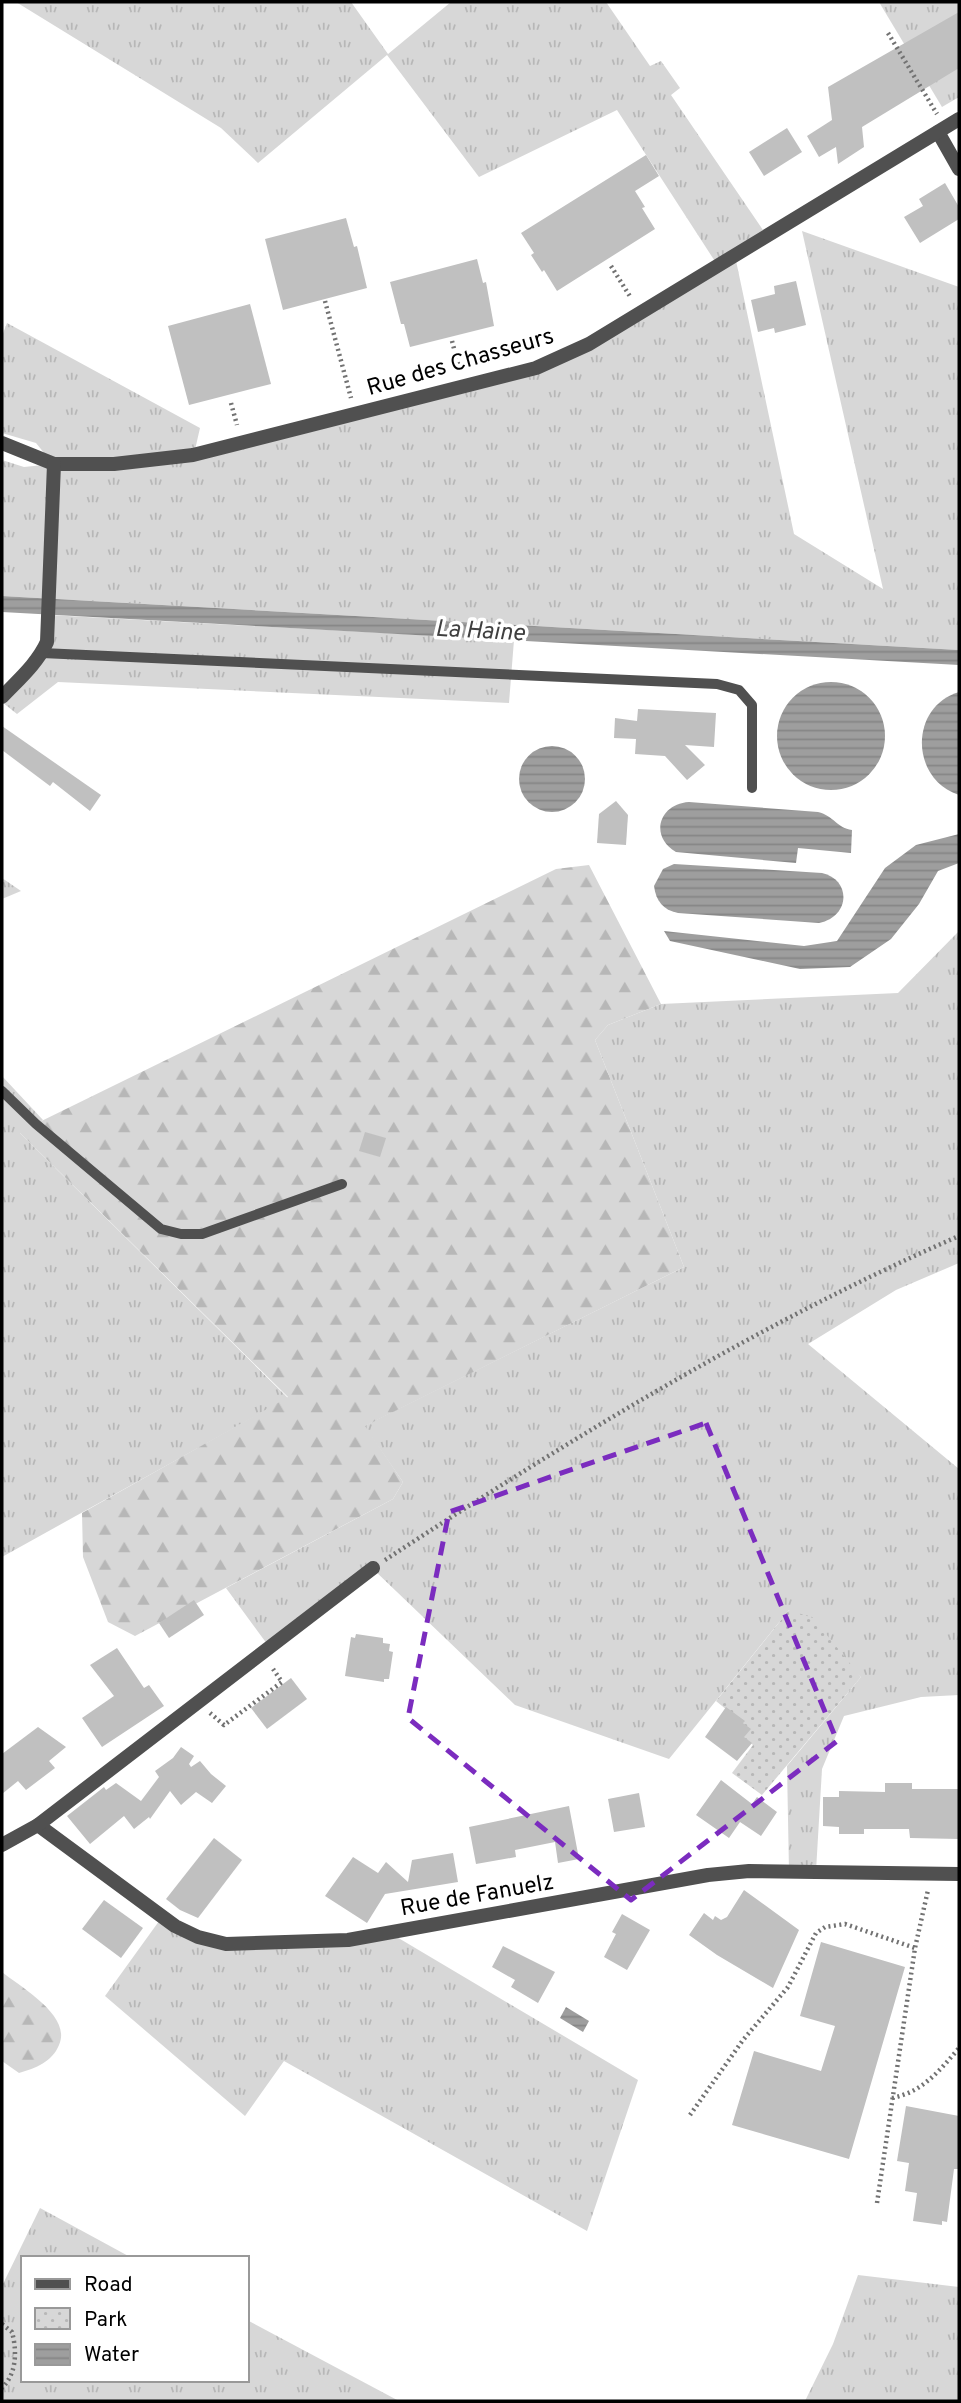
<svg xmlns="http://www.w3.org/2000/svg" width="961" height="2403" font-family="Overpass,sans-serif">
	<defs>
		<pattern id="grass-tufts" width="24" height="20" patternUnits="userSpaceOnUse" patternTransform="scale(1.75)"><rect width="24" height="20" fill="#d7d7d7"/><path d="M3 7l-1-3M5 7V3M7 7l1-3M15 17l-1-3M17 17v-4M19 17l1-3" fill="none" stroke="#b7b7b7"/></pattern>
		<pattern id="forest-firs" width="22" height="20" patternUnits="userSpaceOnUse" patternTransform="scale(1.75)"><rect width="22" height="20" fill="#d7d7d7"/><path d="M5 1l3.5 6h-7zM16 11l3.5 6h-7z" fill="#b7b7b7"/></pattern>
		<pattern id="park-dots" width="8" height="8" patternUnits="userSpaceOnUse" patternTransform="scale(1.75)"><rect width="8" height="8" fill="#d7d7d7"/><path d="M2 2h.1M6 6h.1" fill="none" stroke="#b7b7b7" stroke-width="1.8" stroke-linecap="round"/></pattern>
		<pattern id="water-rules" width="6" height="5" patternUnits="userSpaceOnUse" patternTransform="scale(1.75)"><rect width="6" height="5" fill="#9e9e9e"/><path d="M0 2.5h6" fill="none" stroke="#868686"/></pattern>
	</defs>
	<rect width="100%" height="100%" fill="#fff"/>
	<g fill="url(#grass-tufts)">
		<polygon points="16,2 351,2 388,54 451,2 606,2 650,66 661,61 680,88 671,95 767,236 735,256 794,534 883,589 802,231 959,287 959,650 2,596 2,460 24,467 53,464 36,443 2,433 2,336 7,323 200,428 194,454 536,368 718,266 617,110 479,177 387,55 258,163 221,128"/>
		<polygon points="879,2 959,2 959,97 942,107"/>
		<polygon points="49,615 514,640 509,703 58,682 17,714 2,702 30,668"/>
		<polygon points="2,878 21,891 2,899"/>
		<polygon points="959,931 959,1263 896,1290 808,1344 959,1469 959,1695 921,1697 844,1716 822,1769 816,1871 789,1871 787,1766 861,1677 789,1610 669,1759 515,1705 373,1569 270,1648 226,1588 393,1499 403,1482 364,1426 684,1267 595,1040 608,1025 661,1004 898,993"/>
		<polygon points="2,1076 43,1120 20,1133 288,1398 2,1557"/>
		<polygon points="162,1917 226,1944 390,1933 638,2080 587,2231 284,2061 245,2116 105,1996"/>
		<polygon points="40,2208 132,2258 23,2258 23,2380 247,2380 247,2320 399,2401 2,2401 2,2286"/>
		<polygon points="858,2275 959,2287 959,2401 805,2401 833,2344"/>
	</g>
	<g fill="url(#forest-firs)">
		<polygon points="589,865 661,1004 608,1025 595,1040 684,1267 365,1426 403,1482 393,1499 135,1636 108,1622 83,1557 82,1513 288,1397 19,1132 556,869"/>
		<path d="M2 1972C22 1988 72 2016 59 2045 52 2062 36 2068 19 2073L2 2061Z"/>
	</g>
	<polygon fill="url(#park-dots)" points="789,1610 813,1618 861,1677 762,1795 732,1773 753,1745 738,1733 744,1724 716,1701"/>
	<g fill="url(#water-rules)">
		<polygon points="2,596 959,650 959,665 2,612"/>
		<circle cx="831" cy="736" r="54"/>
		<path d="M959 692V795C910 779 909 707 959 692Z"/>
		<circle cx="552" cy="779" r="33"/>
		<path d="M689 802 818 812C834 816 837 828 852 830L851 853 798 848 796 863 676 852C649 836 659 804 689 802Z"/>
		<polygon points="959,834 959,863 938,871 919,904 891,939 850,967 800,969 670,941 664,931 804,946 837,941 885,868 916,845"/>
		<path d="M674 864 822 873C852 880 850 917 819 923L678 913C663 910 656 901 654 886L663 869Z"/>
		<polygon points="566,2007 589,2021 583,2032 560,2018"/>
	</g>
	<g fill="#c0c0c0">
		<polygon points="959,12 959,68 862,127 864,147 838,164 836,147 819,157 807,136 832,120 828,87"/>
		<polygon points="787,128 802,152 764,176 749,152"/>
		<polygon points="646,155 659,176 635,191 645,207 642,208 655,229 557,291 544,270 542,272 531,255 534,253 521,233"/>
		<polygon points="945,183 959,207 959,219 920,243 904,217 923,206 919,199"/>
		<polygon points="346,218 354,247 357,246 367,288 283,310 265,239"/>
		<polygon points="477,259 483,283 486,282 494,326 410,347 404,324 401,324 390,282"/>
		<polygon points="796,281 806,325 775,333 774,328 758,332 751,300 775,294 774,286"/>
		<polygon points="250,304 271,384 189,405 168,326"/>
		<polygon points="638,709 716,713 714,747 685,745 705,765 687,780 665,756 635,754 636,739 614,738 615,718 637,721"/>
		<polygon points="2,726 101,795 90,811 53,782 50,786 2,750"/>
		<polygon points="616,801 628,815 626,845 597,843 599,814"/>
		<polygon points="365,1132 386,1138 380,1157 359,1151"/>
		<polygon points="194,1600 204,1615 169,1638 159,1623"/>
		<polygon points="356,1634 383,1638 383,1643 390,1644 389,1651 393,1652 389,1679 384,1679 384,1682 345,1676 351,1637 355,1638"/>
		<polygon points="117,1648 144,1688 149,1685 164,1706 102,1747 82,1718 114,1696 90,1665"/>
		<polygon points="291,1678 307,1699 267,1729 251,1708"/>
		<polygon points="726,1707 745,1721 743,1723 751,1729 744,1737 752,1743 737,1761 705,1737"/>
		<polygon points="38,1727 66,1747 49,1761 55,1768 26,1790 18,1781 2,1794 2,1754"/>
		<polygon points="181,1747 194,1756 189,1764 191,1767 200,1761 211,1774 226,1786 212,1803 196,1792 181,1805 170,1791 150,1819 149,1817 134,1829 124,1816 90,1844 67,1816 104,1787 106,1790 116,1783 141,1801 159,1777 155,1771 173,1758"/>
		<polygon points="721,1780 752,1804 757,1797 777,1812 761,1836 740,1822 729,1838 696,1815"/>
		<polygon points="885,1783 912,1783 912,1789 959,1789 959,1839 910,1838 909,1829 864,1829 864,1834 839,1834 839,1827 823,1826 823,1797 839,1797 839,1791 885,1792"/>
		<polygon points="639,1793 645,1827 614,1832 608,1799"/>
		<polygon points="569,1806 579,1859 558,1863 555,1842 515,1850 516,1857 476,1864 469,1827"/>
		<polygon points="214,1838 242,1860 198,1918 180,1910 166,1899"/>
		<polygon points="453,1853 458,1882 385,1894 367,1923 325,1896 353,1857 378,1873 386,1862 408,1882 412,1860"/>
		<polygon points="744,1890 799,1930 773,1988 717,1955 689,1935 704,1913 713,1920 715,1916 721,1920 727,1917"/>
		<polygon points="104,1900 143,1928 121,1958 82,1929"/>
		<polygon points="622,1914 650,1930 627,1970 604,1957 616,1934 612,1932"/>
		<polygon points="821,1942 905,1967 849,2159 732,2125 754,2051 821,2071 835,2026 800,2016"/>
		<polygon points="503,1946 555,1972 538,2003 511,1987 515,1980 492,1967"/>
		<polygon points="906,2106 959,2116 959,2169 954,2169 947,2222 942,2221 942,2225 913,2221 917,2193 905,2191 909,2163 897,2161"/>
	</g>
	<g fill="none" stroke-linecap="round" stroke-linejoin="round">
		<g stroke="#727272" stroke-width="4.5" stroke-dasharray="2 3.5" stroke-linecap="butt">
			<polyline points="888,33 937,114"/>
			<polyline points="611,266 631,298"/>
			<polyline points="325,301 351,398"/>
			<polyline points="452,341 460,371"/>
			<polyline points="231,403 237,425"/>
			<path d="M385 1560C569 1440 757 1324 959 1236"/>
			<polyline points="210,1713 224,1725 282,1682 271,1666"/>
			<path d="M892 2098C923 2092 940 2070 959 2048"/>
			<polyline points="690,2115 743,2040 788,1987 816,1933 825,1927 845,1924 915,1948"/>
			<polyline points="877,2203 915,1948 928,1890"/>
			<path d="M2 2324 12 2332C17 2351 17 2373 2 2388"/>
		</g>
		<g stroke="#505050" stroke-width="10">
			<polyline points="42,653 717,684 739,690 752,705 752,788"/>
			<polyline points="2,1091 36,1124 161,1229 181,1234 202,1234 342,1184"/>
		</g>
		<g stroke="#505050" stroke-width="14">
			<polyline points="938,132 959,169"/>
			<polyline points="2,443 54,464 114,464 193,455 536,368 589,344 959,119"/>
			<path d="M2 697C18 680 37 664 47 642L54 464"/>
			<polyline points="38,1825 175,1926 198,1937 226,1944 348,1940 708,1875 749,1871 959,1874"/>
			<polyline points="2,1845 38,1825 373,1568"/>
		</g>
	</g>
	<path fill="none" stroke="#7b2cbf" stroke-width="5" stroke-dasharray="14 9" stroke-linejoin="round" d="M706 1423 837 1741 631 1900 408 1718 449 1512Z"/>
	<g text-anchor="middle" stroke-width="7" stroke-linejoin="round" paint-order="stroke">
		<g font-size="23" fill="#000" stroke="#fff">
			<text transform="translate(460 361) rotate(-16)" y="8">Rue des Chasseurs</text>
			<text transform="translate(477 1894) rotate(-10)" y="8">Rue de Fanuelz</text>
		</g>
		<g font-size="24" font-style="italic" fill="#3f3f3f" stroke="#fff">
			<text transform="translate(480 630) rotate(3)" y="8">La Haine</text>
		</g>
	</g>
	<rect width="961" height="2403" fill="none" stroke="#000000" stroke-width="7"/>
	<rect x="21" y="2256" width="228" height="126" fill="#ffffff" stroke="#999999" stroke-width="2"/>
	<rect x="35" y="2279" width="35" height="10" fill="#505050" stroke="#999999" stroke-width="2"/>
	<text x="84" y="2291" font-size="21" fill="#000000">Road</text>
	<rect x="35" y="2308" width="35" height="21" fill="url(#park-dots)" stroke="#999999" stroke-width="2"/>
	<text x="84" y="2326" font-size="21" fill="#000000">Park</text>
	<rect x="35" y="2344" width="35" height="21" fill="url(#water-rules)" stroke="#999999" stroke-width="2"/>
	<text x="84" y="2361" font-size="21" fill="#000000">Water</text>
</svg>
